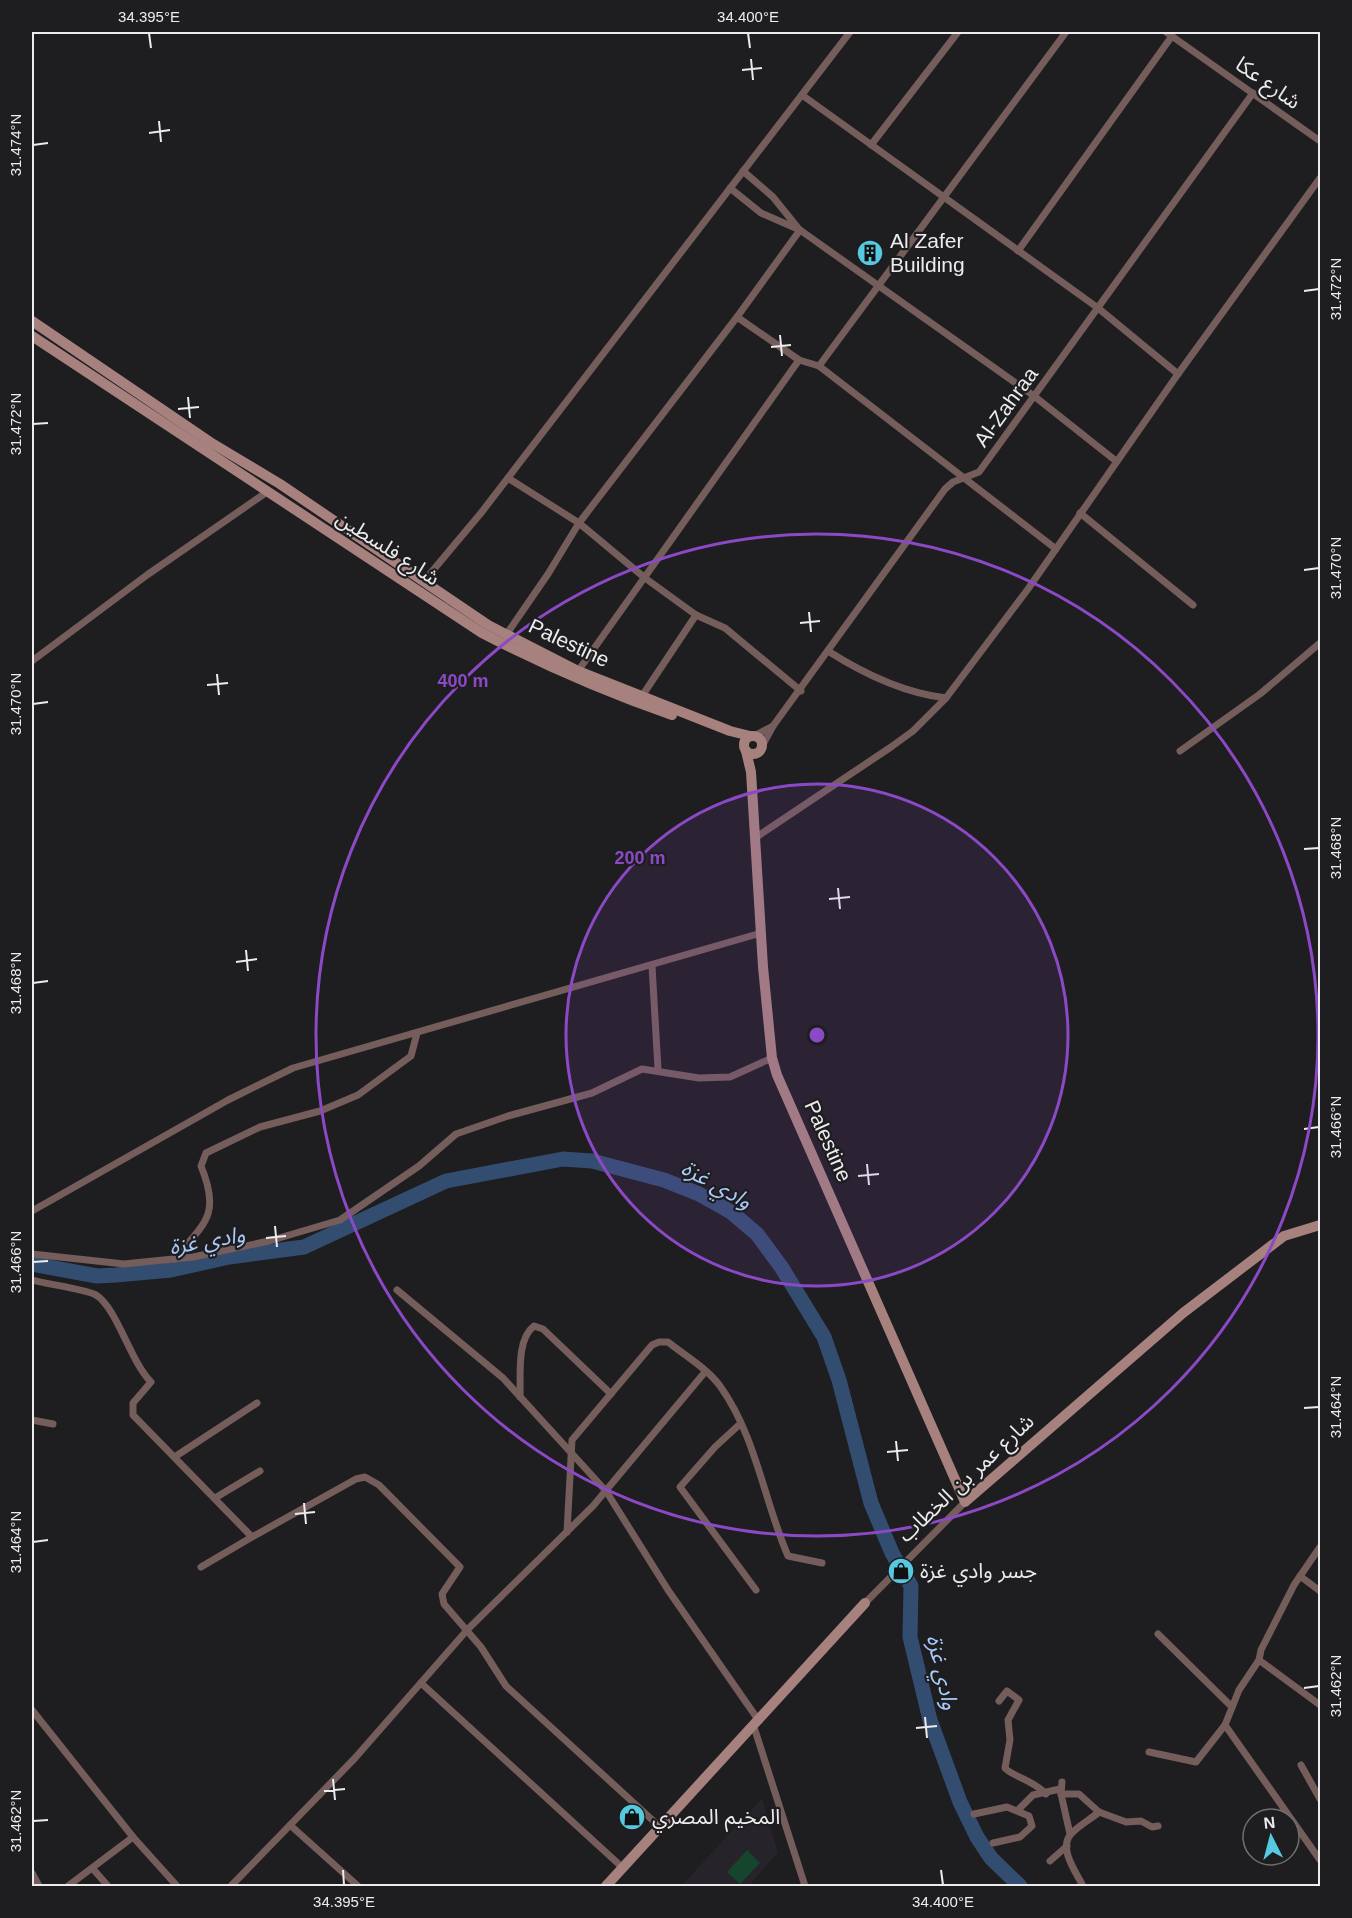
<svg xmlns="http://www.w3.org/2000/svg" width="1352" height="1918" font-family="Arial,'Noto Sans Arabic',sans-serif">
	<rect width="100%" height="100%" fill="#1e1d1f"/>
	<polygon fill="#27232a" points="762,1798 778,1852 749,1886 681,1886"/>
	<polygon fill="#16452d" points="747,1850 760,1863 740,1884 727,1872"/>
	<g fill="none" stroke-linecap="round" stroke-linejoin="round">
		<polyline stroke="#334d71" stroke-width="15" points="32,1264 97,1276 116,1275 171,1270 229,1257 304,1247 446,1181 563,1159 592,1161 664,1180 699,1194 731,1212 757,1234 782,1268 824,1337 839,1380 871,1503 892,1553 911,1586 910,1637 930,1720 960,1802 977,1837 991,1858 1020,1886"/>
		<g stroke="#745d5a" stroke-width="7">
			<polyline points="1166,32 1320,141"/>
			<polyline points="802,95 1098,308 1178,374"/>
			<polyline points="871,145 958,32"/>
			<polyline points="743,171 773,197 798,228"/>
			<polyline points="730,188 761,213 800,230 1034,396 1116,461"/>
			<polyline points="1018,251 1172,36"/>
			<polyline points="737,317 800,230"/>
			<polyline points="819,366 1066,32"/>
			<polyline points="508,478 579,523 645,578 696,615 725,628 801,691"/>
			<polyline points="1080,513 1193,605"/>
			<polyline points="424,581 481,513 850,32"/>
			<polyline points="506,635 548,574 579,523 737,317 799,360 819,366 1056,549"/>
			<path d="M828 651C864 674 903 693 946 698L1028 589 1178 374 1320 178"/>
			<polyline points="32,661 147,575 267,492"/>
			<polyline points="578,671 799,360"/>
			<polyline points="642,696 696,615"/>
			<polyline points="754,736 773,726"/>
			<polyline points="761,748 773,726 945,489 953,482 979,472 995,450 1253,93"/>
			<polyline points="1180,751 1260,694 1320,643"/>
			<polyline points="755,838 891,747 913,731 946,698"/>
			<polyline points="652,966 658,1069"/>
			<polyline points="32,1211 228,1100 293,1068 761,933"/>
			<polyline points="32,1254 124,1264 193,1257 269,1241 340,1220 419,1166 456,1134 508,1116 592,1093 642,1069 699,1078 730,1077 772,1058"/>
			<path d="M174 1259C205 1223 221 1215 201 1166L206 1153 260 1127 320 1111 358 1095 411 1056 417 1033"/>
			<path d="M32 1280C46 1284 84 1289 96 1295 117 1308 130 1361 151 1382L133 1403V1415L252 1537 356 1479 365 1477 379 1485 460 1567 442 1594 444 1604 481 1647 506 1686 660 1827"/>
			<polyline points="397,1290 503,1378 606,1491 668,1590 759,1721"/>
			<path d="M520 1397C521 1376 516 1340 534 1326L543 1329 611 1394"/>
			<polyline points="32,1420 53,1424"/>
			<polyline points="740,1424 715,1447 680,1487 756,1590"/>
			<polyline points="176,1456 257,1403"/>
			<polyline points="215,1498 260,1471"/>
			<path d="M567 1532 572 1440 652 1345 659 1342H668C684 1355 708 1369 720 1386 756 1436 764 1501 788 1556L822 1563"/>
			<polyline points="201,1567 252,1537"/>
			<polyline points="1300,1576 1320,1591"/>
			<polyline points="865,1603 965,1502"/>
			<polyline points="1158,1634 1232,1707"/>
			<polyline points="1259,1660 1320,1705"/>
			<polyline points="421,1683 623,1868"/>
			<path d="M999 1701 1007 1691 1019 1700 1008 1720 1010 1740 1005 1768C1011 1776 1032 1779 1046 1794"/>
			<polyline points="32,1710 133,1837 68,1886"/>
			<polyline points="1225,1725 1320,1860"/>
			<polyline points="754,1727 805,1886"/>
			<polyline points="1149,1752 1196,1762 1225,1725 1239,1690 1259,1660 1261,1650 1294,1585 1320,1547"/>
			<polyline points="1301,1765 1320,1799"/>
			<polyline points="1062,1782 1061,1794 1070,1834"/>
			<polyline points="1061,1794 1079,1794 1099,1812 1126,1822 1141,1821 1152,1827 1158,1826"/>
			<polyline points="1018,1810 1033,1795 1060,1789"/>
			<polyline points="974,1814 1007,1807 1029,1816 1032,1826 1020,1837 993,1843"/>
			<polyline points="290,1825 358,1886"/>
			<polyline points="133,1837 177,1886"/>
			<polyline points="1050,1861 1067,1846"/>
			<polyline points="93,1869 108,1886"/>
			<polyline points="32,1873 39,1886"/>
			<polyline points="231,1886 355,1758 468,1629 593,1506 705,1372"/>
			<path d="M1083 1886C1076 1872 1057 1847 1072 1833 1079 1825 1091 1819 1099 1812"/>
		</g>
		<g stroke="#a6817d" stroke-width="10">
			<polyline points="32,321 210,442 280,484 488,625 578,671 730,731 750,736"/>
			<path d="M32 336 482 633C544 665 606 692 672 715"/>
			<circle cx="753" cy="745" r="9"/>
			<polyline points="746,751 751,772 763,967 772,1058 777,1075 965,1502 1183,1313 1284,1236 1320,1225"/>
			<polyline points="606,1886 865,1603"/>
		</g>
	</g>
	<path fill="none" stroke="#ecebed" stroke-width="2" d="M149 33 151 48M748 33 750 48M751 59 753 80M742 70 762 68M159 121 161 142M149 133 170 130M33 145 48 143M1304 291 1319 289M780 335 782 356M771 347 791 345M188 397 190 418M178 409 199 407M33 424 48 423M1304 570 1319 568M809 612 811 632M800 623 820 621M217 674 219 695M207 685 228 683M33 704 48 702M1304 849 1319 848M838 888 840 909M829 899 850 897M246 950 248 971M236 962 257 959M33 983 48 981M1304 1129 1319 1127M867 1164 869 1185M858 1176 879 1174M275 1226 277 1247M266 1238 286 1236M33 1262 48 1261M1304 1408 1319 1407M896 1441 898 1461M887 1452 908 1450M304 1503 306 1524M295 1514 315 1512M33 1542 48 1540M1304 1688 1319 1686M925 1717 927 1738M916 1728 937 1726M333 1779 335 1800M324 1791 345 1789M33 1821 48 1820M343 1870 344 1885M941 1870 943 1885"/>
	<circle cx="817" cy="1035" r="251" fill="#8c49c6" fill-opacity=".12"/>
	<g fill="none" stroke="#8c49c6" stroke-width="3">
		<circle cx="817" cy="1035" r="251"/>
		<circle cx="817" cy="1035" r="501"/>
	</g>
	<defs>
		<symbol id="building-disc" viewBox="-11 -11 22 22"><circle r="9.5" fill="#56c9e0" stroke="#1e1d1f"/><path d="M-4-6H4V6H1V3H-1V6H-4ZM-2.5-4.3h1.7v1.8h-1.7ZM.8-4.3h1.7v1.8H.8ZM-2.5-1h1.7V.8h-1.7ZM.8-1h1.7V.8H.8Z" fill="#111"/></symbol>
		<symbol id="shop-disc" viewBox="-11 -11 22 22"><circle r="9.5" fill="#56c9e0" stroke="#1e1d1f"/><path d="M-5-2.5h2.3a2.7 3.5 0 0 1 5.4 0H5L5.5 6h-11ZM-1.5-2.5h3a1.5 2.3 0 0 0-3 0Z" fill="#111"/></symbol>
	</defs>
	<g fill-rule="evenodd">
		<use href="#building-disc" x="855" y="238" width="30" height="30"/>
		<use href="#shop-disc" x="886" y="1556" width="30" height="30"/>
		<use href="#shop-disc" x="617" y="1802" width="30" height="30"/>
	</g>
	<g text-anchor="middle" stroke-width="4.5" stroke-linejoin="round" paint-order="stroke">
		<g font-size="21" fill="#ecebed" stroke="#1e1d1f">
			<text transform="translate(1268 83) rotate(35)" y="7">شارع عكا</text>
			<text transform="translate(1006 407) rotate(-54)" y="7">Al-Zahraa</text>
			<text transform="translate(388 548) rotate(33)" y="7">شارع فلسطين</text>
			<text transform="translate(569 643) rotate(25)" y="7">Palestine</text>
			<text transform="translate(828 1141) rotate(66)" y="7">Palestine</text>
			<text transform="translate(966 1478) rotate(-43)" y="7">شارع عمر بن الخطاب</text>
		</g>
		<g font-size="21" fill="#ecebed" stroke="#1e1d1f" text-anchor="start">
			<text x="890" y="248">Al Zafer<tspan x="890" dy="24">Building</tspan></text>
			<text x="920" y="1578">جسر وادي غزة</text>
			<text x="652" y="1824">المخيم المصري</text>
		</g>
		<g font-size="22" font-style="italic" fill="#a8cbfc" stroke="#1e1d1f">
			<text transform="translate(717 1184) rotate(29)" y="8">وادي غزة</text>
			<text transform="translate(207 1240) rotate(-10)" y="8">وادي غزة</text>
			<text transform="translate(943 1672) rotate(77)" y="8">وادي غزة</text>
		</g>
	</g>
	<circle cx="817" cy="1035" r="9" fill="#8c49c6" stroke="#1e1d1f" stroke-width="3"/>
	<g font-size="18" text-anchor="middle" font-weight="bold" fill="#8c49c6" stroke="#1e1d1f" stroke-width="4.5" stroke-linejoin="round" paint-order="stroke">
		<text x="463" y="687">400 m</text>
		<text x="640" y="864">200 m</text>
	</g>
	<rect width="1352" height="1918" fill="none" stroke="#1e1d1f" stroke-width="66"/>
	<g transform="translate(1271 1837) rotate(354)"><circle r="28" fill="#1e1d1f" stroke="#706f71" stroke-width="1.5"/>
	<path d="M0-4.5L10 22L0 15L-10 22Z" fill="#56c9e0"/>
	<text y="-9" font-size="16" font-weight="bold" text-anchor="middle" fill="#ecebed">N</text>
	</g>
	<rect x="33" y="33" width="1286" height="1852" fill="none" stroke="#ecebed" stroke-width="2"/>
	<g font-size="15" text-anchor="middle" fill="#ecebed">
		<text x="149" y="22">34.395°E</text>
		<text x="748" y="22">34.400°E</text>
		<text transform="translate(16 145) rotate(-90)" y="5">31.474°N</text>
		<text transform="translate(1336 289) rotate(-90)" y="5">31.472°N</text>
		<text transform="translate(16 424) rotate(-90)" y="5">31.472°N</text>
		<text transform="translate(1336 568) rotate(-90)" y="5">31.470°N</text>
		<text transform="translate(16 704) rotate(-90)" y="5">31.470°N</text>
		<text transform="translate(1336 848) rotate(-90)" y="5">31.468°N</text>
		<text transform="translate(16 983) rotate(-90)" y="5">31.468°N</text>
		<text transform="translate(1336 1127) rotate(-90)" y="5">31.466°N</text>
		<text transform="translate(16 1262) rotate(-90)" y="5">31.466°N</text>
		<text transform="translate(1336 1407) rotate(-90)" y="5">31.464°N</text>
		<text transform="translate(16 1542) rotate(-90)" y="5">31.464°N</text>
		<text transform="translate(1336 1686) rotate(-90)" y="5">31.462°N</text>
		<text transform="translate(16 1821) rotate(-90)" y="5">31.462°N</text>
		<text x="344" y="1907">34.395°E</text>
		<text x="943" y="1907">34.400°E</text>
	</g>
</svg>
